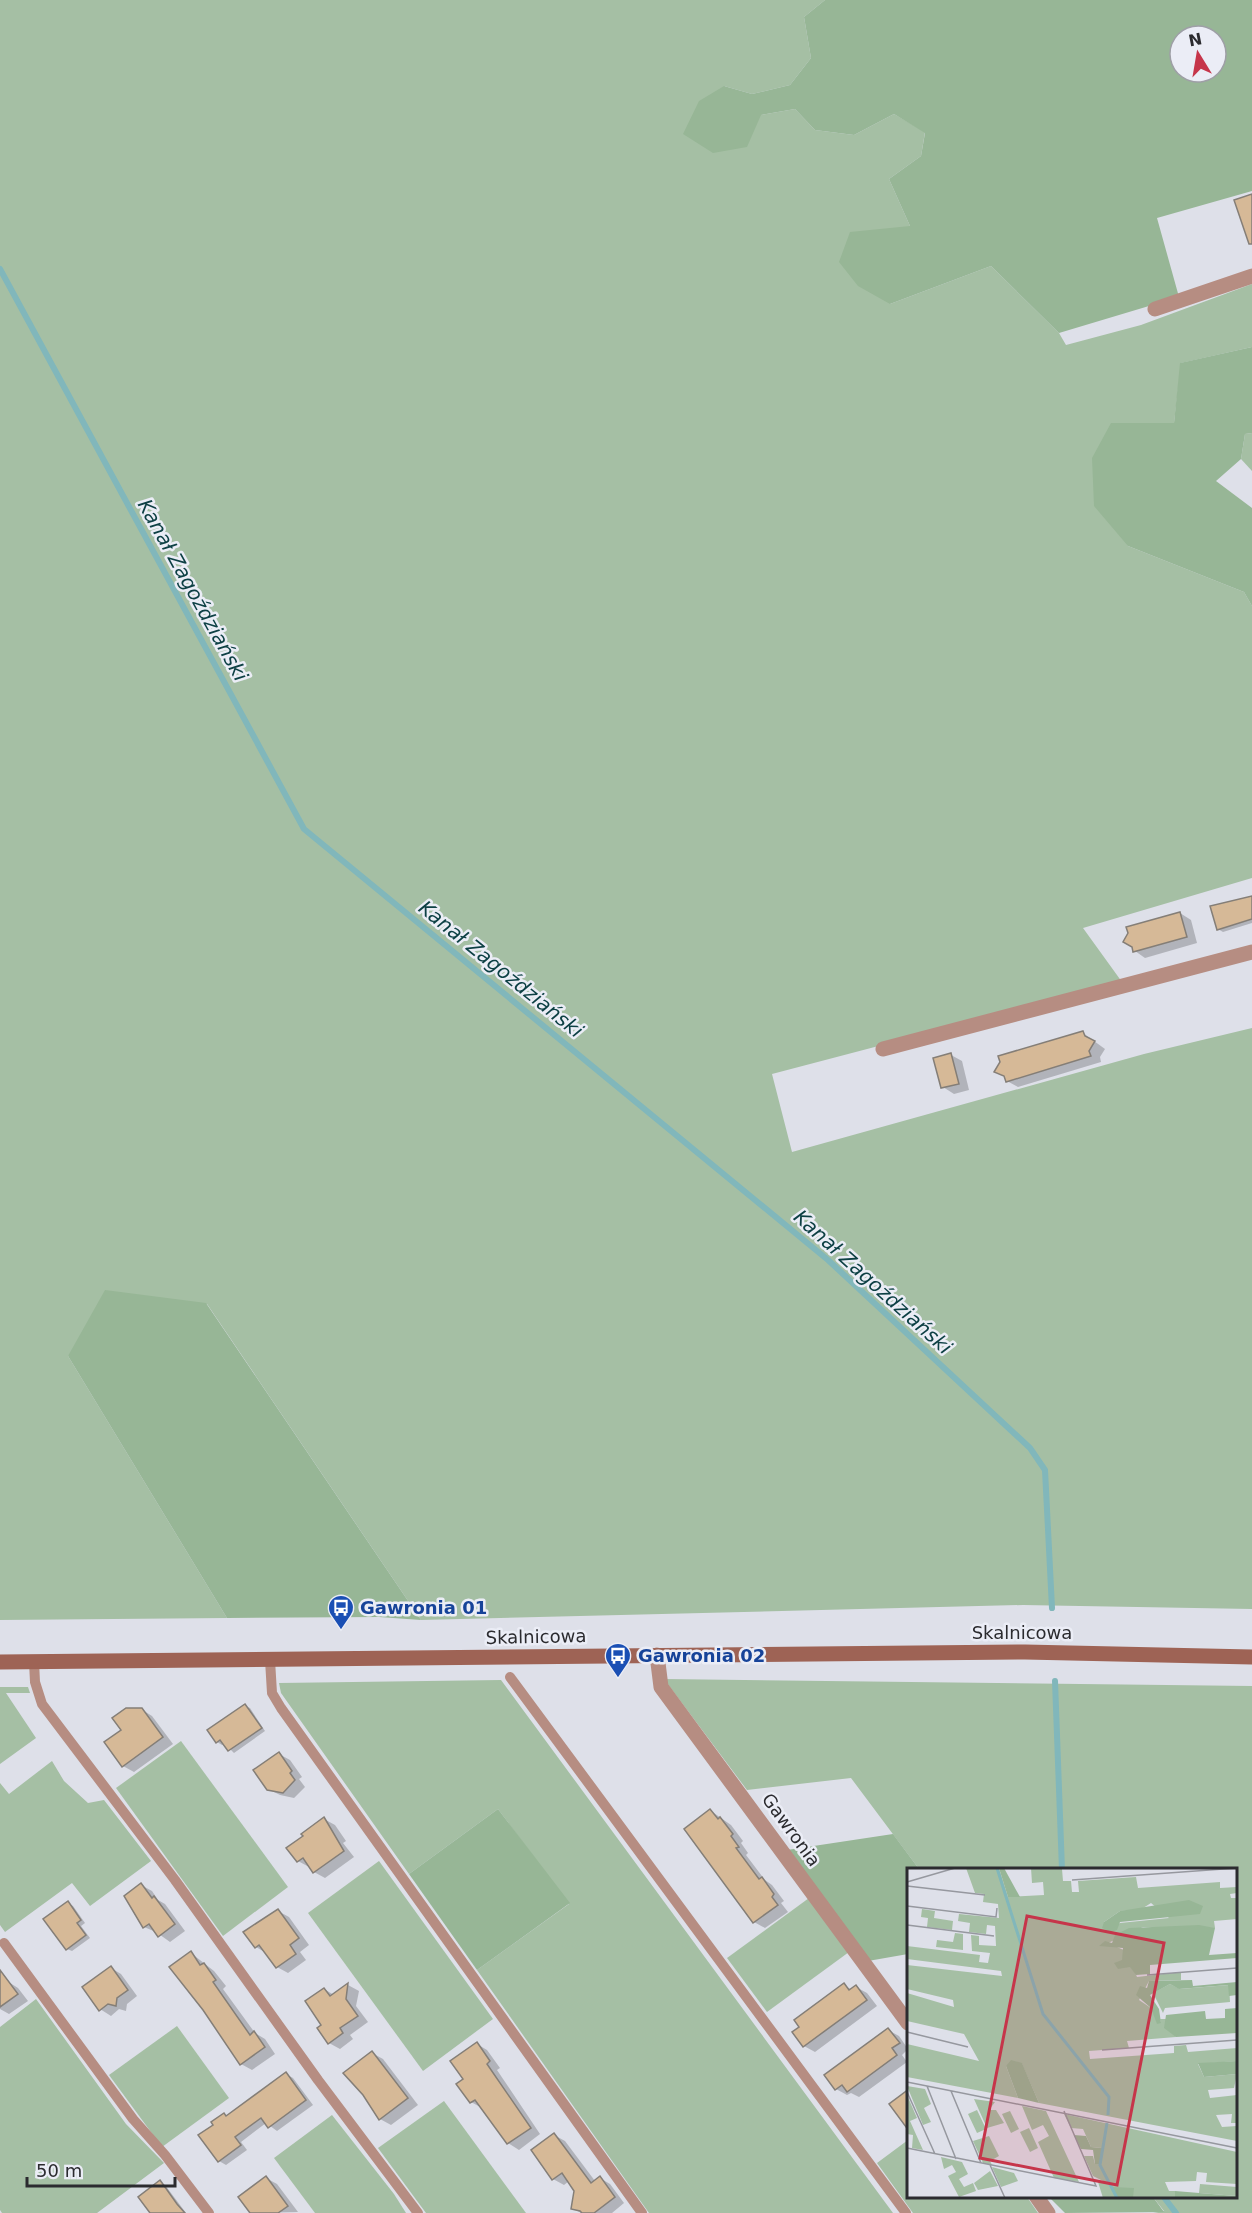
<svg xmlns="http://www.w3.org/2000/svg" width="1252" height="2213" font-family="'DejaVu Sans',sans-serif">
	<rect width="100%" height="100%" fill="#dee0e9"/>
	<g fill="#a5bfa4">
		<polygon points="0,0 825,0 804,17 811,58 790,85 752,94 724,86 761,115 795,109 815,130 854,135 894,114 925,132 921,156 889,179 910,226 890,304 991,266 1059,333 1066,345 1141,325 1252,284 1252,347 1181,363 1174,423 1111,423 1128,546 1244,592 1252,606 1252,878 1083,928 1122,982 772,1074 792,1152 1144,1054 1252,1028 1252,1609 1023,1605 421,1620 207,1304 68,1356 227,1618 0,1620"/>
		<polygon points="1252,433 1252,471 1241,459 1245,434"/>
		<polygon points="664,1679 1252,1686 1252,2213 1153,2213 1164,2211 1153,2197 1236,2196 1236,1870 919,1869 851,1778 747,1790"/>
		<polygon points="501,1680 893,2213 649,2213 477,1970 569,1904 498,1809 409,1874 281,1693 279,1683"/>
		<polygon points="0,1687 28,1687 30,1693 6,1693 36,1738 0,1764"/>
		<polygon points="181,1741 288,1887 223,1936 116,1788"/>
		<polygon points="52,1761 64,1781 88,1803 104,1800 151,1861 90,1906 72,1883 5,1932 0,1925 0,1783 9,1794"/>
		<polygon points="379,1861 493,2019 423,2071 308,1913"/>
		<polygon points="809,1898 849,1952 767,2012 727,1958"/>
		<polygon points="36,1999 126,2124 164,2163 97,2213 2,2213 0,2210 0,2027"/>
		<polygon points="177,2026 229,2098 162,2147 109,2075"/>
		<polygon points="444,2101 526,2213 426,2213 378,2148"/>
		<polygon points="332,2115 394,2194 406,2213 315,2213 274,2158"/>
		<polygon points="908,2140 908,2196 1027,2197 1038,2213 913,2213 877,2163"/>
	</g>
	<g fill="#97b696" fill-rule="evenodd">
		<path d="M825 0H1252V191L1157 218 1179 297 1059 333 991 266 890 304 858 286 839 262 850 232 910 226 889 179 921 156 925 133 894 114 854 135 815 130 795 109 761 115 747 147 713 153 683 134 699 101 724 86 752 94 790 85 811 58 804 17ZM1180 36H1216V72H1180Z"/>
		<polygon points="1252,347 1252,433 1245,434 1241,459 1216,481 1252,508 1252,606 1244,592 1128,546 1094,506 1092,458 1111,423 1174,423 1180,363"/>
		<polygon points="105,1290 206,1303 421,1620 379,1617 227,1618 68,1356"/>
		<polygon points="498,1809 570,1903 477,1970 409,1874"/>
		<polygon points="893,1834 919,1869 908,1870 908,1954 868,1961 787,1850"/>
		<polygon points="1049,2197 1153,2197 1164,2212 1065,2213"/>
	</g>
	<g fill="#0003">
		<polygon points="1252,898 1252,923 1223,932 1218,929"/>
		<polygon points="1180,913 1191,920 1197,943 1145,958 1135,951"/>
		<polygon points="1083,1033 1105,1049 1100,1057 1101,1062 1018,1087 1007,1081"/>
		<polygon points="951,1055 962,1061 969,1090 954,1094 943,1087"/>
		<polygon points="245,1706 250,1708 265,1731 234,1753 224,1743 222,1745 217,1742"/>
		<polygon points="141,1709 152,1716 173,1744 134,1772 123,1766 106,1743 123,1730"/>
		<polygon points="279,1754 290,1760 302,1777 299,1779 305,1787 294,1798 280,1795 268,1789"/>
		<polygon points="711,1811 731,1825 743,1841 741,1843 748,1853 746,1855 765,1880 772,1885 784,1901 781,1903 788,1912 765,1928 754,1922 686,1829"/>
		<polygon points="324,1819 335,1825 346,1841 343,1843 354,1857 325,1878 314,1872 310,1866 309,1867 298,1861"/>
		<polygon points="141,1885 152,1891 158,1900 165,1904 185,1931 170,1942 156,1932 144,1927"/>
		<polygon points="68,1903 73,1906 85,1923 81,1926 90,1938 72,1951 67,1949"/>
		<polygon points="278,1911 289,1917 309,1945 300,1952 306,1960 288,1973 277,1967 268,1954 256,1947"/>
		<polygon points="191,1953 214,1971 226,1986 223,1989 255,2033 265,2039 275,2054 252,2070 241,2064"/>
		<polygon points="111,1968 121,1974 137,1996 127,2004 126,2011 119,2009 111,2016 100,2009"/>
		<polygon points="0,1972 7,1981 18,1988 28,2001 9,2014 0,2009"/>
		<polygon points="348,1985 359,1991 356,2006 368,2022 350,2035 353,2039 340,2049 329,2043 323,2025 324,1989 334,1995"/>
		<polygon points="844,1985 852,1990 856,1987 867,1993 877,2006 815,2052 804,2046"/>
		<polygon points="888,2030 899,2036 908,2049 902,2055 907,2062 859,2097 851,2093 847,2095 836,2089 826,2076"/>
		<polygon points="477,2044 487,2050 500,2068 497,2070 540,2134 519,2150 508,2143 482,2108 471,2102 465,2079"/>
		<polygon points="372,2053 383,2059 418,2105 391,2125 380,2119"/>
		<polygon points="286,2074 293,2078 313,2105 277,2131 266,2123 241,2142 247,2150 226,2165 219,2161 215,2125 224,2114 228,2117"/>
		<polygon points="554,2135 565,2141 595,2181 600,2178 610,2184 624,2203 612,2213 581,2213 573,2208 576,2190 569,2181 564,2185 553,2179"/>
		<polygon points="266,2178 277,2184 298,2212 252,2213"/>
		<polygon points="160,2182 165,2185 186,2213 152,2213"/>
	</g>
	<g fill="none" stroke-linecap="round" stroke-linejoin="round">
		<g stroke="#81b7bb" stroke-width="6">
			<polyline points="0,269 304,829 828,1260 1030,1448 1045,1470 1052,1608"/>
			<polyline points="1055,1681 1062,1870"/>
			<polyline points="1163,2196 1176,2213"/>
		</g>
	</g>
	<g fill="#d6b997" stroke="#847e77" stroke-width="1.5">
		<polygon points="1252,194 1252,244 1249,244 1234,200"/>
		<polygon points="1252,896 1252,919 1217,930 1210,906"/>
		<polygon points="1180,912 1187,937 1133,952 1132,947 1123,942 1128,933 1126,927"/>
		<polygon points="1083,1031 1085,1036 1095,1041 1089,1051 1091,1056 1006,1082 1004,1076 994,1072 1000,1062 998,1056"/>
		<polygon points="951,1053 959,1084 941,1088 933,1058"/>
		<polygon points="245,1704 262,1728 228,1751 220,1740 216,1743 207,1730"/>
		<polygon points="126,1708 142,1708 163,1737 122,1767 104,1742 121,1730 112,1718"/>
		<polygon points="279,1752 292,1771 290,1773 295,1780 283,1793 267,1790 253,1770"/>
		<polygon points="710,1809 718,1819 720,1817 733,1834 731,1836 739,1847 736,1848 759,1879 762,1877 774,1894 772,1897 778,1905 753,1923 684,1829"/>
		<polygon points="324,1817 344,1851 313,1873 303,1858 297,1862 286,1848 303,1836 301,1834"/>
		<polygon points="141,1883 152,1898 154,1896 175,1924 158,1937 149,1924 143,1928 124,1896"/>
		<polygon points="68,1901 81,1920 77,1923 86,1935 66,1950 43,1919"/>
		<polygon points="278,1909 299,1938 290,1945 296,1954 276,1968 259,1945 255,1948 243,1932"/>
		<polygon points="191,1951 200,1965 204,1963 216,1980 213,1982 250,2035 254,2031 265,2047 240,2065 203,2010 169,1967"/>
		<polygon points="111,1966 128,1990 117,1998 116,2006 108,2004 99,2011 82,1987"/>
		<polygon points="0,1970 18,1994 0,2007"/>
		<polygon points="348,1983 346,1999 358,2016 340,2028 343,2033 328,2044 317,2028 321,2025 305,2001 324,1988 330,1996"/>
		<polygon points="844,1983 849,1990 856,1985 867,2000 803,2047 792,2032 799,2027 794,2020"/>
		<polygon points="888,2028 900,2043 892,2048 897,2055 847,2092 842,2085 835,2090 824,2075"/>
		<polygon points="477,2042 490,2061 487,2064 531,2128 507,2144 475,2100 470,2103 456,2084 463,2079 450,2061"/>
		<polygon points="372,2051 408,2098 379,2120 363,2095 343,2073"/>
		<polygon points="286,2072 306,2100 268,2128 261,2118 235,2137 241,2145 218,2162 198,2135 213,2125 211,2122 224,2113 226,2116"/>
		<polygon points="909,2089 909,2131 889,2104"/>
		<polygon points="554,2133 591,2183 600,2176 615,2197 594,2213 582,2213 580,2211 571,2209 574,2191 562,2173 552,2180 531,2150"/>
		<polygon points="266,2176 288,2206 278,2213 250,2213 238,2197"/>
		<polygon points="160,2180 177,2204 185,2213 150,2213 138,2197"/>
	</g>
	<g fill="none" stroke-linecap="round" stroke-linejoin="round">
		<g stroke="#b68d82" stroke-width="10">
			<polyline points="270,1660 272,1693 281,1708 642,2213"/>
			<polyline points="34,1662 35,1682 42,1704 175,1880 318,2080 418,2213"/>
			<polyline points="510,1677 906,2213"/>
			<polyline points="4,1943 133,2119 165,2155 209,2213"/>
		</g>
		<g stroke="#b68d82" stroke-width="15">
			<polyline points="1155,309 1252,276"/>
			<polyline points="883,1049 1252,952"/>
			<polyline points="657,1655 661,1687 908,2023"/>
			<polyline points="1036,2196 1048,2213"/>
		</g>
		<polyline stroke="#9e6355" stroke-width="15" points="0,1662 1025,1652 1252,1657"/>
	</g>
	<defs>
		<symbol id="bus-pin" viewBox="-11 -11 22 30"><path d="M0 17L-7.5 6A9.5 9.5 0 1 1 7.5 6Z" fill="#1a4fb4" stroke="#ebedf6"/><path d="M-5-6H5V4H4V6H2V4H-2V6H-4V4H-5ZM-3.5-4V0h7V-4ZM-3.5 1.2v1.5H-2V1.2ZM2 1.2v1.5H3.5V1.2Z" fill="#fff"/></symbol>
	</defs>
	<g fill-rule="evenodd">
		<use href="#bus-pin" x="326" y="1593" width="30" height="40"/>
		<use href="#bus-pin" x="603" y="1641" width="30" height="40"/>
	</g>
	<g text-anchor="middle" stroke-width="5" stroke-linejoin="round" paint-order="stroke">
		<g font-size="18" font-weight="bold" fill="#164399" stroke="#ebedf6" text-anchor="start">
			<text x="360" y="1614">Gawronia 01</text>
			<text x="638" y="1662">Gawronia 02</text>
		</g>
		<g font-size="18" fill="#2b2b2f" stroke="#ebedf6">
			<text x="1022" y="1639">Skalnicowa</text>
			<text transform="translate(536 1637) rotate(-1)" y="6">Skalnicowa</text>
			<text transform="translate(791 1830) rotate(54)" y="6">Gawronia</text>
		</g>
		<g font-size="20" font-style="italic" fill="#0d4044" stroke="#ebedf6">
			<text transform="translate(193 590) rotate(61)" y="7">Kanał Zagoździański</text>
			<text transform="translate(501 969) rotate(39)" y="7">Kanał Zagoździański</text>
			<text transform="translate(873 1282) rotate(42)" y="7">Kanał Zagoździański</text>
		</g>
	</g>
	<g transform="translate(907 1868)">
		<rect width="330" height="330" fill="#dee0e9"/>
		<path d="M59 0H92L101 29 137 27 136 14 125 15 124 0H169L155 1 156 13H164L165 24H172L171 13 229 9 231 20 313 14V20L330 19V25L323 26 324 30H330V51L307 53 308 60 236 59 201 75 219 83 230 109 274 104V112L242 113 232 132 244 140 254 155 253 151H259L269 169 220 173 222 180 182 183 183 191 267 185V178L279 177 281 184 330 180V193L291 196 297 209 330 206 327 220 301 222 303 230 330 227 329 255H324L325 246 309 247 315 259 330 258V273L132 235 115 196 99 198 111 230 0 209V176L72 193 57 166 0 153V125L47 139 46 132 0 121V97L95 108 94 103 0 91V78L73 87 72 94 81 95 83 85 65 83 64 67 72 68V77L89 78 88 58 80 57 79 66 62 64 63 55 51 53 52 46 92 50 91 36 76 34 77 26 68 25ZM244 35 262 50 213 55 202 61 197 54 213 43 233 42ZM15 41 28 43 27 50 46 53 45 62 20 59 21 50 14 49ZM48 65 56 66V82L29 79 30 72 46 74ZM263 116 273 121 322 117 323 134 258 140 256 145 246 125ZM0 218 18 221 24 236 17 240 24 254 16 257ZM0 227 10 250 3 253 16 282 5 280 6 267 0 266ZM67 231 88 234 82 242H89L97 255 80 260ZM115 238 139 243 172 314 147 310 131 274 142 268 136 257 125 262ZM70 242 79 261 70 265 61 246ZM103 243 112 261 104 265 95 246ZM157 246 330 284V316L299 314 300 305 290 304 289 313 258 314 262 323H268V330H226V320H206L211 330H196L191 314 200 315 186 308 177 288H186L188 296 195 280 184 279 176 261 164 260ZM122 260 131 280 123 284 113 264ZM82 268 92 288 83 293 85 297 76 295 66 273ZM34 289 55 294 61 306 52 311 57 319 66 315 69 323 52 329 41 308 49 304 45 297 37 301ZM85 299 107 305 111 313 94 319ZM83 303 91 318 71 322 67 315ZM293 316 330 319V328L292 325Z" fill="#a5bfa4" fill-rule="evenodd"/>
		<path d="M92 0H97L113 29H101ZM282 32 296 38 293 46 213 54 210 62 204 64 195 60 197 54 213 43ZM292 57 308 60 302 87 330 85V90L243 97V106L229 107 223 99 211 101 207 95 215 92 216 80 192 78 198 73 205 75 208 67 222 60ZM285 112 286 118 330 114V127L322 128 321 117 272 121 263 116 243 127 252 141 254 155 250 156 244 140 229 127 233 118 240 120 242 113ZM330 140V165L269 169 257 160 259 147 298 143 299 151 318 150V141ZM104 192 115 195 132 235 111 230 99 198ZM330 193V206L297 209 291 195ZM167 267 179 268 184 279 195 280 193 296H188L186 282 174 281ZM205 319 227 320 226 330H211ZM268 323 329 328V330H268Z" fill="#97b696"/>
		<path fill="none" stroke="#81b7bb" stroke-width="3" d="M90 0 136 146 202 229 201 247M200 255 193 297 210 330"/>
		<path fill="none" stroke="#96989f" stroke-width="1.5" d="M165 12 330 0M0 14 48 0M0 18 78 27M0 38 89 49 90 40M0 57 87 68M240 107 330 100M0 164 61 179M195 182 330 172M0 214 330 280M20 218 49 291M44 223 74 295M0 224 28 286M0 280 189 318 157 243M83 297 98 330"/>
		<path fill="#c6354a" fill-opacity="0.15" stroke="#c6354a" stroke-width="3" d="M120 48 257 75 210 317 73 290Z"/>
		<rect width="330" height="330" fill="none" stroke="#2b2b2f" stroke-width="3"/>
	</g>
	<g transform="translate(1198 54) rotate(349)"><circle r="28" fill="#ebedf6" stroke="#9e9fa6" stroke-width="1.5"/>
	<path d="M0-4.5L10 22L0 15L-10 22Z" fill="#c6354a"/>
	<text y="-9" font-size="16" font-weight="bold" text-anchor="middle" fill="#2b2b2f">N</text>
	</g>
	<path d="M27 2177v9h148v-9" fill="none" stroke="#2b2b2f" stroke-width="3"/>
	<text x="36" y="2177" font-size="18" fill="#2b2b2f" stroke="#ebedf6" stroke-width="4.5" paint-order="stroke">50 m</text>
</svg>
